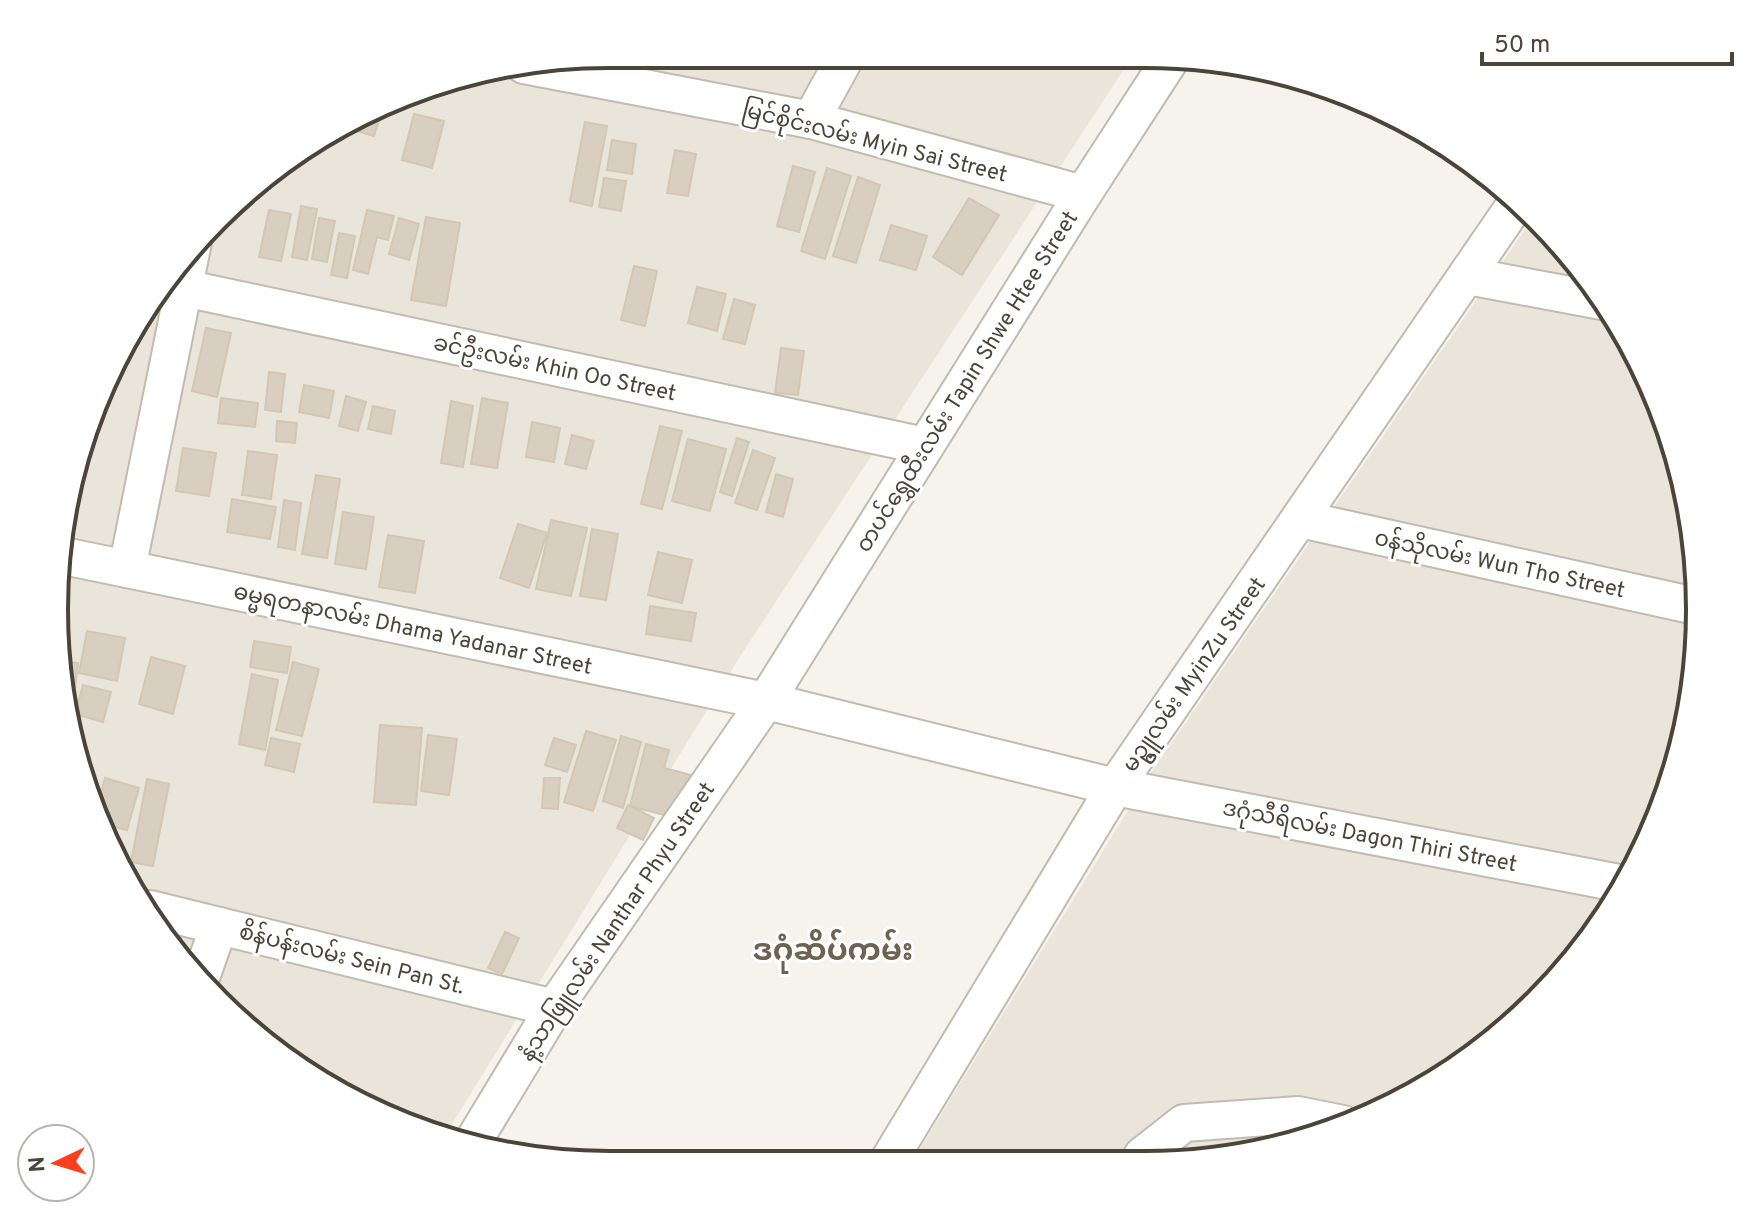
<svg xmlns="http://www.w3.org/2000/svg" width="1754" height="1219" font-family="Overpass,'Noto Sans Myanmar',sans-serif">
	<rect width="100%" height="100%" fill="#f6f3ec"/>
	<g fill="#eae5da">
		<polygon points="610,54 1128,63 741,655 444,1137 396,1123 301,1071 216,1002 111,856 65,717 59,537 96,396 192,244 301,147 465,73"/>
		<polygon points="1535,215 1607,301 1658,397 1689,502 1700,610 1689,718 1658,823 1606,918 1537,1003 1391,1108 1252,1154 913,1160 1151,773"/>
	</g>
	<polygon fill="#a9d4f2" points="104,384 89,464 79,462 96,396"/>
	<g fill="#d8cfc1" stroke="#d3c7b4" stroke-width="2">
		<polygon points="382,111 374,136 350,129 352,124"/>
		<polygon points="414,114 444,121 432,168 402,160"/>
		<polygon points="585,122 607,126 592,206 570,201"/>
		<polygon points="612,140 636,144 632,174 607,170"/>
		<polygon points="675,150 696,154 688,196 667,193"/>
		<polygon points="793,166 815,172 799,232 777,226"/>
		<polygon points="827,168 851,176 825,259 801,251"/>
		<polygon points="858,177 880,185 856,263 833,256"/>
		<polygon points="604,178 626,181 621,211 599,207"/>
		<polygon points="969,198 999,215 962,275 933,257"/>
		<polygon points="301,206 317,209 307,260 292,257"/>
		<polygon points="269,210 291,214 281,261 259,257"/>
		<polygon points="367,210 394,216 388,240 377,237 368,274 353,270"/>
		<polygon points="426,217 460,223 446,306 411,300"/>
		<polygon points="319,218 335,221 327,262 312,259"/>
		<polygon points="399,218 419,224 409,260 389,254"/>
		<polygon points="891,225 927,236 916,270 880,260"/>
		<polygon points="339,233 355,236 347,278 331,275"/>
		<polygon points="634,266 657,271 645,326 621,320"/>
		<polygon points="697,287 726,294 717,331 688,323"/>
		<polygon points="734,299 755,305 745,344 723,339"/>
		<polygon points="206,328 231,333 217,397 192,391"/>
		<polygon points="781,348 804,351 798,395 775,393"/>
		<polygon points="269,372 285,374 281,412 265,410"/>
		<polygon points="304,385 334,391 329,418 299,412"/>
		<polygon points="346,396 366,402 358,431 339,426"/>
		<polygon points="221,398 258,403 255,427 218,423"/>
		<polygon points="482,398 508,403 497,468 471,464"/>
		<polygon points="451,401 473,406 463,467 441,463"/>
		<polygon points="373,406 395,411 391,434 368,429"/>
		<polygon points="277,421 297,423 295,443 276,441"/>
		<polygon points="532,422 560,428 554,462 526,457"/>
		<polygon points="660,426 682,431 662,509 641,504"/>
		<polygon points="572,435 594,441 586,469 565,464"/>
		<polygon points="737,438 749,442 732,496 720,492"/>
		<polygon points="688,439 726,449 710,511 672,501"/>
		<polygon points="183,448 216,453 209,496 176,491"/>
		<polygon points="753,450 775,458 757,510 735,503"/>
		<polygon points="248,451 277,455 271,499 242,495"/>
		<polygon points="776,474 793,479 783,517 766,512"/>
		<polygon points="316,475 340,479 327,558 302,554"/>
		<polygon points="232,499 276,507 270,539 227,532"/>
		<polygon points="284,500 301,503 295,550 278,547"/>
		<polygon points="343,512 374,517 366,569 335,564"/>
		<polygon points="551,520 587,528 571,596 536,589"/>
		<polygon points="518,524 547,533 529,588 500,578"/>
		<polygon points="592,529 618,534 606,600 580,596"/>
		<polygon points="388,535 424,541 415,593 379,587"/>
		<polygon points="658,552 692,560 682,603 648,595"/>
		<polygon points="650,606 696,613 691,641 646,634"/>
		<polygon points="87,631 125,638 117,681 79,673"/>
		<polygon points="254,641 291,647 287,673 250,667"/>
		<polygon points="151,657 185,666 173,714 139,704"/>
		<polygon points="63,661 78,663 73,705 64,704"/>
		<polygon points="293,662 319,669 302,736 276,730"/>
		<polygon points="252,674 278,680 265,750 239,744"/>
		<polygon points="83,685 111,692 103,722 75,714"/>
		<polygon points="380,725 422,728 416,805 374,802"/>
		<polygon points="586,731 616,740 593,811 564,802"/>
		<polygon points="428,735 457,739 449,795 421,791"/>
		<polygon points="621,736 641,742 623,808 603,801"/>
		<polygon points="271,738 300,744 294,772 265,765"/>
		<polygon points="554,738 576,745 567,772 545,765"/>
		<polygon points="646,744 669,750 664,768 691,775 679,819 630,806"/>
		<polygon points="105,778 139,788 127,830 100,823 96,809"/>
		<polygon points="544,778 560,778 558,809 542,808"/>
		<polygon points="147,779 169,784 153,866 131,862"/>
		<polygon points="628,805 654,818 643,840 617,828"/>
		<polygon points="505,932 519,938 502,974 488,968"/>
	</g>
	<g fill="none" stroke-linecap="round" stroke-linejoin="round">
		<defs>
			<g id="street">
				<polyline points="524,65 811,120 1083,194"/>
				<polyline points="811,120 845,58"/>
				<polyline points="1468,276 1607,302"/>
				<polyline points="184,288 925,446"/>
				<polyline points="1300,519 1700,607"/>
				<polyline points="59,555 766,701 1115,787 1624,884"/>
				<polyline points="127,569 193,242"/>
				<polyline points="150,909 554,1008"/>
				<polyline points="200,980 219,926"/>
				<polyline points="471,1145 554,1008 766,701 1083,194 1168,63"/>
				<polyline points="1142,1156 1184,1123 1298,1115 1343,1124"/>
				<polyline points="889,1160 1115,787 1517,202"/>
			</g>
		</defs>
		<use href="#street" stroke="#c2bbae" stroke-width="40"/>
		<use href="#street" stroke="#fff" stroke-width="36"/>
	</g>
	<g text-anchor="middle" stroke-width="6" stroke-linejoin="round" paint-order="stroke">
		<g font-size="22" fill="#4b4439" stroke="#fff">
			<text transform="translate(875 141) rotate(14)" y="8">မြင်စိုင်းလမ်း Myin Sai Street</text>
			<text transform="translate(555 367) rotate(12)" y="8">ခင်ဦးလမ်း Khin Oo Street</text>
			<text transform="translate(966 381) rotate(-58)" y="8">တပင်ရွှေထီးလမ်း Tapin Shwe Htee Street</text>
			<text transform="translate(1500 563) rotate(12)" y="8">၀န်သိုလမ်း Wun Tho Street</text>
			<text transform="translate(413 628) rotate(12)" y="8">ဓမ္မရတနာလမ်း Dhama Yadanar Street</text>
			<text transform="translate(1193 674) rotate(-55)" y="8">မဥ္ဇူလမ်း MyinZu Street</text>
			<text transform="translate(1370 835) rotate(11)" y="8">ဒဂုံသီရိလမ်း Dagon Thiri Street</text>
			<text transform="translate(616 921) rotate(-56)" y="8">နံ့သာဖြူလမ်း Nanthar Phyu Street</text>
			<text transform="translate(352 958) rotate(14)" y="8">စိန်ပန်းလမ်း Sein Pan St.</text>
		</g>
		<g font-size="30" font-weight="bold" fill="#6e6250" stroke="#fff">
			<text x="833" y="960">ဒဂုံဆိပ်ကမ်း</text>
		</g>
	</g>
	<path d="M0 0H1754V1219H0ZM609 68H1145A541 541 0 0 1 1686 609V610A541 541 0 0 1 1145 1151H609A541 541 0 0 1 68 610V609A541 541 0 0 1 609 68Z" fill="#fff" fill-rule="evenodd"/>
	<path fill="none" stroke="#4b4439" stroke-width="4" d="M609 68H1145A541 541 0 0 1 1686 609V610A541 541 0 0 1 1145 1151H609A541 541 0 0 1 68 610V609A541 541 0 0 1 609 68Z"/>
	<g transform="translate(56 1163) rotate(266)"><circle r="38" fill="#ffffff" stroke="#b7b4b0" stroke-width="2"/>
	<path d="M0-6L14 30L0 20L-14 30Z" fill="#fc3f1d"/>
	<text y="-12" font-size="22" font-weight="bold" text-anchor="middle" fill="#4b4439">N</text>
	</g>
	<path d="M1482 52v12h250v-12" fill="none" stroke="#4b4439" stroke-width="4"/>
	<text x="1494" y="52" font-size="24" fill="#4b4439" stroke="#ffffff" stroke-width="6" paint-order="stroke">50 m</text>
</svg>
